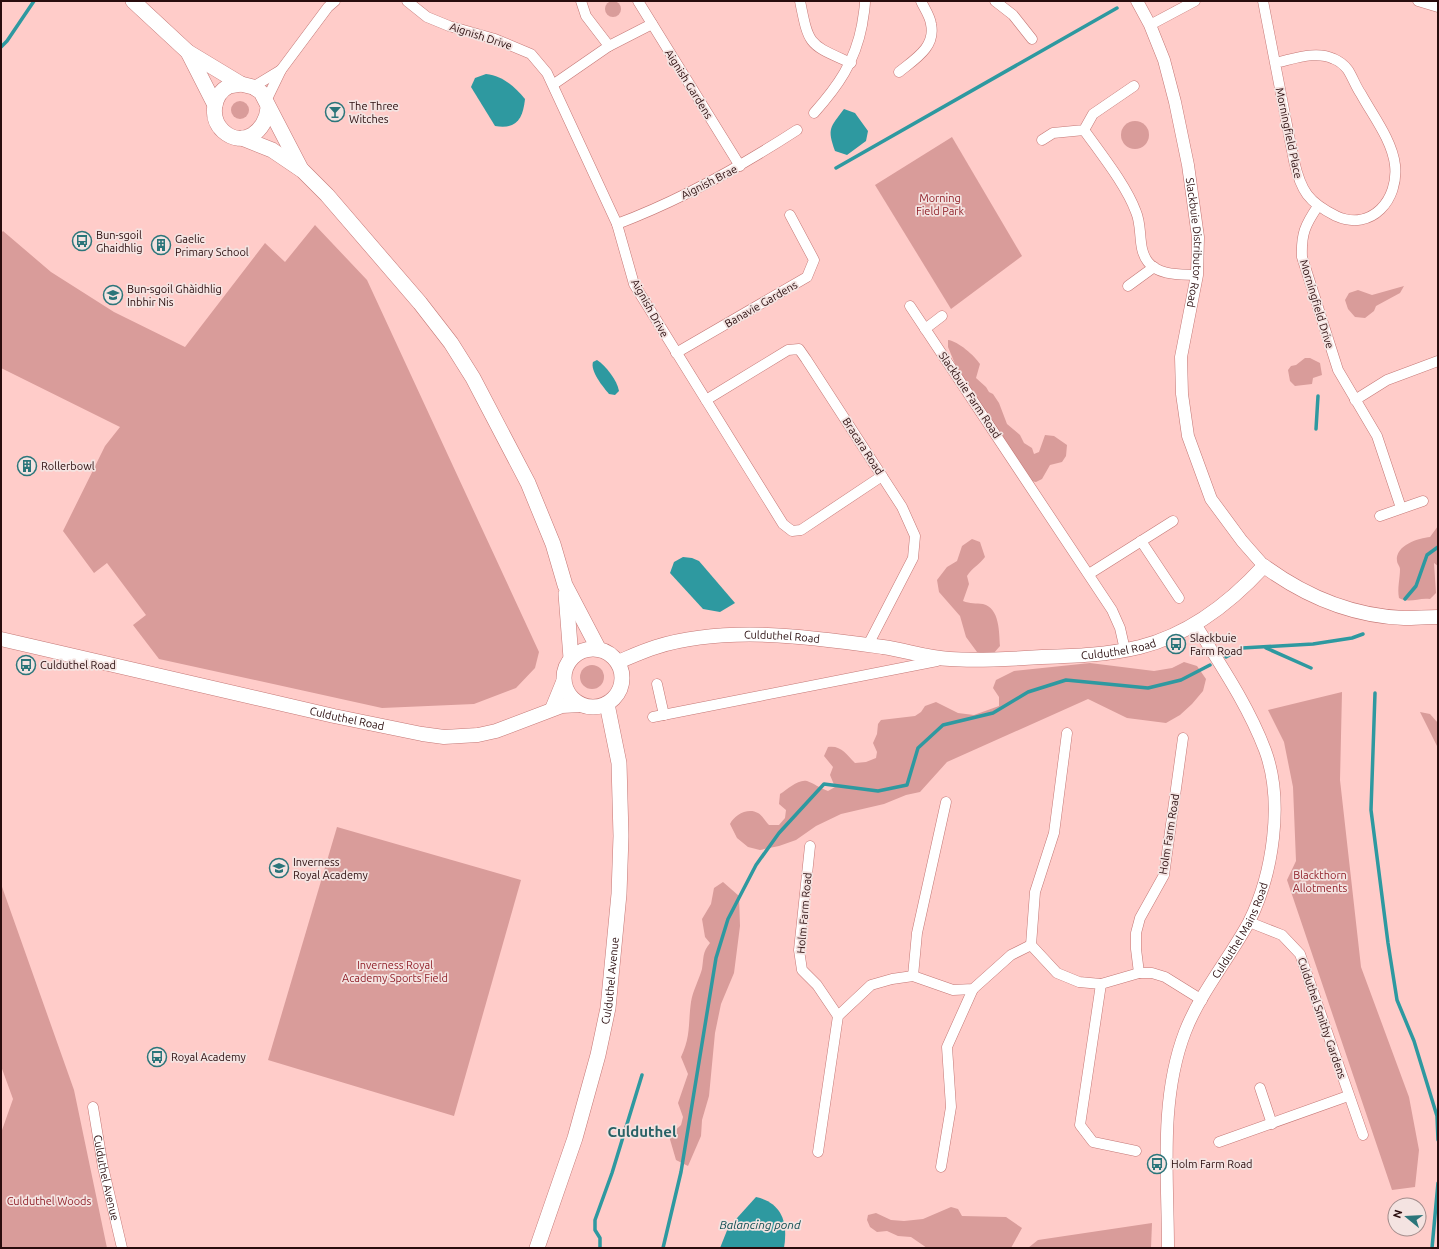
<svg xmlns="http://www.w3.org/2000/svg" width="1439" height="1249" font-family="Ubuntu,sans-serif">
	<rect width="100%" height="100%" fill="#ffccc9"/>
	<g fill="#d99c9a">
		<circle cx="613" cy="9" r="8"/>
		<circle cx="240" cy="110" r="9"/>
		<circle cx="1135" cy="135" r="14"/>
		<polygon points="952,137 1022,256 951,309 875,185"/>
		<polygon points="315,225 367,280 539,652 535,668 516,688 474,704 382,708 159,659 133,625 146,615 107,563 94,573 63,531 105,446 120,427 1,368 1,233 3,231 51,272 114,312 185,347 265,243 285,262"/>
		<polygon points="1404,286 1400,293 1376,306 1374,311 1365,318 1355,317 1348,309 1345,300 1349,293 1358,290 1372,295"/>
		<path d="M948 340C958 341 975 356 980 364L976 378 986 387 989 392 993 394 999 403 1007 424 1020 435 1024 443 1032 448 1034 454 1039 452 1045 435 1054 436 1067 445 1066 456 1062 462 1050 465 1042 479 1036 482 1025 480 1020 473V462L983 410 955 364 948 347Z"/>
		<polygon points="1305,358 1310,358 1320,363 1322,375 1313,378 1312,384 1295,386 1290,381 1288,370 1291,366 1296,365"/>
		<path d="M1438 526V566L1434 563 1436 593 1430 599C1419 597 1410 604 1399 598 1397 588 1400 579 1400 569 1400 566 1397 564 1397 561 1395 545 1419 538 1430 537Z"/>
		<path d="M972 539 980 542 985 557C979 565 972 568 967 576L969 584 963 601C970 604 976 603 983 604 1000 608 999 633 1000 646L993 654 986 655 977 652 966 637 960 616 939 592 937 580 947 567 957 561 962 546Z"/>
		<path d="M1184 662 1197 666 1206 679 1203 691 1192 704 1180 715 1166 723 1127 718 1088 699 947 762 920 792 906 795 884 804 841 814 816 826 796 840 779 846 760 850 748 847 737 838 730 824C734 815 748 807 758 813 762 815 765 821 769 825H779L785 818 786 810 779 804 780 794C788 789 798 779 807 781 811 782 822 789 828 791L835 787 830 775 833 767 824 756 828 747C841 745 846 754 855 763L866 762 876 758 877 752 873 743 877 734 878 724 881 720 915 716 921 712 925 706 936 702 958 713 974 715 999 706V697L993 688 996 680 1014 671 1090 663 1154 671 1172 668Z"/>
		<circle cx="592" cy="677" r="12"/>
		<polygon points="1342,692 1340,780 1361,967 1409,1097 1419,1150 1415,1187 1392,1190 1287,880 1296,861 1293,787 1284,742 1268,710"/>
		<polygon points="1420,712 1430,714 1438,723 1438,748"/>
		<polygon points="337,827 521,880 454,1116 268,1060"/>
		<path d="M723 882 739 896 740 926 734 973 721 1004 715 1033 709 1096 702 1120 701 1136 688 1166 676 1160 669 1136 681 1125 683 1117 678 1103 688 1074 681 1057C691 1036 688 1023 691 1002 693 990 699 980 702 969 704 957 702 953 710 943L705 937 702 919 711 904 714 888Z"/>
		<polygon points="1,884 74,1090 107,1248 1,1248 1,1133 13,1099 1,1066"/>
		<polygon points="951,1207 958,1209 962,1216 1006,1217 1022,1228 1011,1248 927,1248 911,1237 898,1236 887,1231 877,1232 870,1227 867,1220 868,1215 876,1213 891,1220 904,1221 923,1219"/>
		<polygon points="1152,1223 1151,1248 1028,1248 1038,1240"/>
	</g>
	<g fill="#2e99a0">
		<path d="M486 74C503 76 514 86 525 99 523 118 517 130 495 126L471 87 475 78Z"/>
		<path d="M844 109 855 113 868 131 866 141 847 155 835 151C827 128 830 128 844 109Z"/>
		<path d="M597 360C606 366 617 380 619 391L615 395 609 394C603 387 590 371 593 362Z"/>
		<polygon points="683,557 692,558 699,561 735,603 720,612 703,609 670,573 674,562"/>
		<path d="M756 1197C783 1203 788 1224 784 1248H720L728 1228Z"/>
	</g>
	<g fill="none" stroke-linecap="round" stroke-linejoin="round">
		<g stroke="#2e99a0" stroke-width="3.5">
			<polyline points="1,47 7,41 34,1"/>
			<polyline points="836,168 1117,8"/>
			<polyline points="1316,429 1318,396"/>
			<polyline points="1405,599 1416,586 1427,555 1438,547"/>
			<polyline points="1266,648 1311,668"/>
			<polyline points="1226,657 1242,648 1313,644 1352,638 1363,634"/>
			<polyline points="1375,693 1371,810 1388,943 1397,1000 1414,1041 1437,1116 1438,1140"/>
			<polyline points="600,1248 600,1238 595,1230 595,1220 612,1173 642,1075"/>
			<polyline points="663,1248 681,1172 716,958 728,919 756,865 779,833 824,784 878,791 907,785 918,748 943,725 993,713 1028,692 1066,680 1148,688 1181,680 1210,665"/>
			<polyline points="1432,1248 1438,1183"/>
		</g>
		<defs>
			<g id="minor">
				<polyline points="407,1 427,17 449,26 495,39 531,54 547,73 617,224 634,284 783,524 792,531 801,530 882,476"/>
				<polyline points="638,1 740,166"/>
				<path d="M800 1C809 47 809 44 851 63"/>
				<polyline points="995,1 1013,15 1032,39"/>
				<path d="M1263 1 1294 161C1301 191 1308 202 1336 216 1372 232 1399 199 1395 165 1392 140 1373 116 1361 94 1356 87 1353 78 1348 70 1345 66 1339 61 1334 59 1316 50 1294 59 1275 63"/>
				<polyline points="1418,1 1438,7"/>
				<polyline points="1150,25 1195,1"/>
				<polyline points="609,46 652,24"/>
				<path d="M899 72C915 59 936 47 931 24 930 16 924 8 921 1"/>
				<polyline points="554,84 609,46 586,16 581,1"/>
				<polyline points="253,87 281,70"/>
				<polyline points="266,101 281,70 328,7 335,1"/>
				<path d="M814 113C838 86 855 62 862 25 863 17 865 9 865 1"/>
				<path d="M1084 130C1101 154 1126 185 1136 212 1143 228 1137 248 1148 262 1159 276 1181 274 1197 275"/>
				<polyline points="1042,140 1053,133 1084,130 1093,114 1134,86"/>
				<path d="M1318 206C1305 225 1301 234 1302 257L1338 370 1377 436 1401 508"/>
				<path d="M617 224C681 200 740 167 797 130"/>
				<polyline points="1128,286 1154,267"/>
				<polyline points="910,306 1112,610 1120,628 1125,650"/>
				<polyline points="925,329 942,316"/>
				<polyline points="676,353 807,277 814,260 790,215"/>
				<polyline points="706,400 788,350 799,349 806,359 902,507 915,536 913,558 868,645"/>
				<polyline points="1355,400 1387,380 1438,361"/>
				<polyline points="1380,516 1423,501"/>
				<polyline points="1141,541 1179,598"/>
				<polyline points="1089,574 1173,521"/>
				<polyline points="657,684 664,715"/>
				<polyline points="653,717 937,661"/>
				<polyline points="1067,733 1054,833 1035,892 1031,945 1057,973 1079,982 1101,984 1139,973 1152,973 1165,977 1202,1000"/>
				<polyline points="810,846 799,950 802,970 817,985 838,1016"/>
				<polyline points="1249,922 1282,935 1300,954 1363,1135"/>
				<polyline points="1139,973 1136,949 1136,933 1140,918 1164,875 1183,738"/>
				<polyline points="913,976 917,933 946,802"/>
				<polyline points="1101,984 1080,1125 1093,1142 1136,1151"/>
				<polyline points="1260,1088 1272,1124"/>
				<path id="s1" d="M93 1107 103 1167 122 1248"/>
				<polyline points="1219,1142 1348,1096"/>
				<polyline points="818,1152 838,1016 871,985 892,979 913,976 953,990 973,989 1011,955 1031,945"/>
				<polyline points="941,1167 951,1107 947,1047 973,989"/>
			</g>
			<g id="tertiary">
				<path id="s2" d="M1137 1 1150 25 1164 60 1175 102 1188 165 1198 237 1197 275 1181 357 1182 394 1188 436 1211 499 1242 541 1264 566"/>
				<path id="s3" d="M1168 1248C1168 1177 1159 1100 1185 1032 1200 993 1229 959 1249 922 1273 874 1284 801 1265 750 1248 705 1220 664 1195 624"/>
			</g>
			<g id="secondary">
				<path id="s4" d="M1 639 334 716 422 734 444 737 478 735 496 731 562 706 580 705"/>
				<path id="s5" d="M618 662C630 657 643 651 656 647 727 625 811 637 883 647 905 650 927 658 950 659 980 661 1011 659 1042 657 1075 656 1107 655 1140 647 1188 635 1231 602 1264 566 1305 596 1353 616 1404 618 1415 618 1427 617 1438 617"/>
				<polyline points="552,709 563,682"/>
			</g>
			<g id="primary">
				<polyline points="133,1 188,52 241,84 253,87 261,92 301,169"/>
				<polyline points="188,52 215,105"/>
				<path d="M241 84C238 85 233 85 229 86 213 94 209 118 223 131 243 149 266 131 268 108"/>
				<polyline points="242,138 272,150 303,171 327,195 420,303 451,343 473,378 528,483 553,544 565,585 598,648"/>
				<polyline points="566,594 571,658"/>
				<circle cx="593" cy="678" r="29"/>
				<path id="s6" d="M537 1248 575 1138 598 1055 608 1008 619 894 621 836 619 763 607 704"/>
			</g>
		</defs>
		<use href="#minor" stroke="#c47775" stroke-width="11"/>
		<use href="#tertiary" stroke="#c47775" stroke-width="13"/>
		<use href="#secondary" stroke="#c47775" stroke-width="15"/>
		<use href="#primary" stroke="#c47775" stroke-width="16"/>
		<use href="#minor" stroke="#fff" stroke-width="10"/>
		<use href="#tertiary" stroke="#fff" stroke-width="12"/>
		<use href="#secondary" stroke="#fff" stroke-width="14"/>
		<use href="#primary" stroke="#fff" stroke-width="15"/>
	</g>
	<defs>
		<symbol id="bar-ring" viewBox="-11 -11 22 22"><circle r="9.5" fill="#f4e3e1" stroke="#2b757a" stroke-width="1.5"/><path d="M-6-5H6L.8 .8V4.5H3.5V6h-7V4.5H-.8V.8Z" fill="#2b757a"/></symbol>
		<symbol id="bus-ring" viewBox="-11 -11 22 22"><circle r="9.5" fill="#f4e3e1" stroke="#2b757a" stroke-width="1.5"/><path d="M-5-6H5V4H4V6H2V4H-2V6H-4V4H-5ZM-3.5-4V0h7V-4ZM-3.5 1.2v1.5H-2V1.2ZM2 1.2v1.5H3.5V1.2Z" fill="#2b757a"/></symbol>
		<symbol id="building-ring" viewBox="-11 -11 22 22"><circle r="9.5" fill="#f4e3e1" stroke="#2b757a" stroke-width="1.5"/><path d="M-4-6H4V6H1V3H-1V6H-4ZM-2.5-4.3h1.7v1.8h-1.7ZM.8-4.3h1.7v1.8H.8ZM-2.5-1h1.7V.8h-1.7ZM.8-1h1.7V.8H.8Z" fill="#2b757a"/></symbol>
		<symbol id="school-ring" viewBox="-11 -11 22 22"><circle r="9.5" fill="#f4e3e1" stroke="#2b757a" stroke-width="1.5"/><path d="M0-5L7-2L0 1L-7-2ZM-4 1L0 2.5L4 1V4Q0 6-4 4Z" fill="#2b757a"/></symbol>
	</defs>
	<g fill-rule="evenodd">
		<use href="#bar-ring" x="324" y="101" width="22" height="22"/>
		<use href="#bus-ring" x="71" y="230" width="22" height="22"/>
		<use href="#building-ring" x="150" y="234" width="22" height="22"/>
		<use href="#school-ring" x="102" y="284" width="22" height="22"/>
		<use href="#building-ring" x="16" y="455" width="22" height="22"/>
		<use href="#bus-ring" x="1165" y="633" width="22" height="22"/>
		<use href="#bus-ring" x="15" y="654" width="22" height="22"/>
		<use href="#school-ring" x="268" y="857" width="22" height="22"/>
		<use href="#bus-ring" x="146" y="1046" width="22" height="22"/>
		<use href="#bus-ring" x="1146" y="1153" width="22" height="22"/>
	</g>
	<g text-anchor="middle" stroke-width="3.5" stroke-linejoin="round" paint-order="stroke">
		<g font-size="11" fill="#290c0d" stroke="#f4e3e1">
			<text transform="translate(481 36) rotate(18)" y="4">Aignish Drive</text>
			<text transform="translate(689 84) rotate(58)" y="4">Aignish Gardens</text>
			<text transform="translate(1289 133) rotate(78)" y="4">Morningfield Place</text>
			<text transform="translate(709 182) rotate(-27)" y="4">Aignish Brae</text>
			<text dy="4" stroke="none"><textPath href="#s2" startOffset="251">Slackbuie Distributor Road</textPath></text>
			<text transform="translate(761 304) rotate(-30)" y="4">Banavie Gardens</text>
			<text transform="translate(1317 304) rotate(73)" y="4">Morningfield Drive</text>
			<text transform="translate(650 308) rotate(61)" y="4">Aignish Drive</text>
			<text transform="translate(970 395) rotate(56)" y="4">Slackbuie Farm Road</text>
			<text transform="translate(863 446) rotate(57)" y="4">Bracara Road</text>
			<text dy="4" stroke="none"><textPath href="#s5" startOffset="168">Culduthel Road</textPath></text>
			<text dy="4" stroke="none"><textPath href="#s5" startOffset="507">Culduthel Road</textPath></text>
			<text dy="4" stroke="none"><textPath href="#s4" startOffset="355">Culduthel Road</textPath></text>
			<text transform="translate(1169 834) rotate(-81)" y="4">Holm Farm Road</text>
			<text transform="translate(804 913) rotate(-85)" y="4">Holm Farm Road</text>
			<text dy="4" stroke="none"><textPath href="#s3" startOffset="334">Culduthel Mains Road</textPath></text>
			<text dy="4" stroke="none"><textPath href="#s6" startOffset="278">Culduthel Avenue</textPath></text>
			<text transform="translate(1322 1018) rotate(71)" y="4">Culduthel Smithy Gardens</text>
			<text dy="4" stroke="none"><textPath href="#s1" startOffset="72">Culduthel Avenue</textPath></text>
		</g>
		<g font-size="11" fill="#290c0d" stroke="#f4e3e1" text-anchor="start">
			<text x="349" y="110">The Three<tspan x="349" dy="13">Witches</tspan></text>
			<text x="96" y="239">Bun-sgoil<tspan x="96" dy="13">Ghaidhlig</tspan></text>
			<text x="175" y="243">Gaelic<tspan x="175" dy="13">Primary School</tspan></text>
			<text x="127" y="293">Bun-sgoil Ghàidhlig<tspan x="127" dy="13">Inbhir Nis</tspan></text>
			<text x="41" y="470">Rollerbowl</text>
			<text x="1190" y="642">Slackbuie<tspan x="1190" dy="13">Farm Road</tspan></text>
			<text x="40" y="669">Culduthel Road</text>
			<text x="293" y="866">Inverness<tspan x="293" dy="13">Royal Academy</tspan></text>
			<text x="171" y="1061">Royal Academy</text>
			<text x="1171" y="1168">Holm Farm Road</text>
		</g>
		<g font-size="11" fill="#902029" stroke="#f4e3e1">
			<text x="940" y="202">Morning<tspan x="940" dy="13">Field Park</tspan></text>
			<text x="1320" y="879">Blackthorn<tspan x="1320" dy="13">Allotments</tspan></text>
			<text x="395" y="969">Inverness Royal<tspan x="395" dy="13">Academy Sports Field</tspan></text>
			<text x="49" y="1205">Culduthel Woods</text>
		</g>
		<g font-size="12" font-style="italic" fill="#124e52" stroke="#f4e3e1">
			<text x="760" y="1229">Balancing pond</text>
		</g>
		<g font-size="15" font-weight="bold" fill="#286266" stroke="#f4e3e1">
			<text x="642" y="1137">Culduthel</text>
		</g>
	</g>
	<rect width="1439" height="1249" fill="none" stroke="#290c0d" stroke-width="4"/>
	<g transform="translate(1407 1217) rotate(288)"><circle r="19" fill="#f4e3e1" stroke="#a38d8c"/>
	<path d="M0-3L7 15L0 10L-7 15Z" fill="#2b757a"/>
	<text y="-6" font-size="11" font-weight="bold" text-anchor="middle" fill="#290c0d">N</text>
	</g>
</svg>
